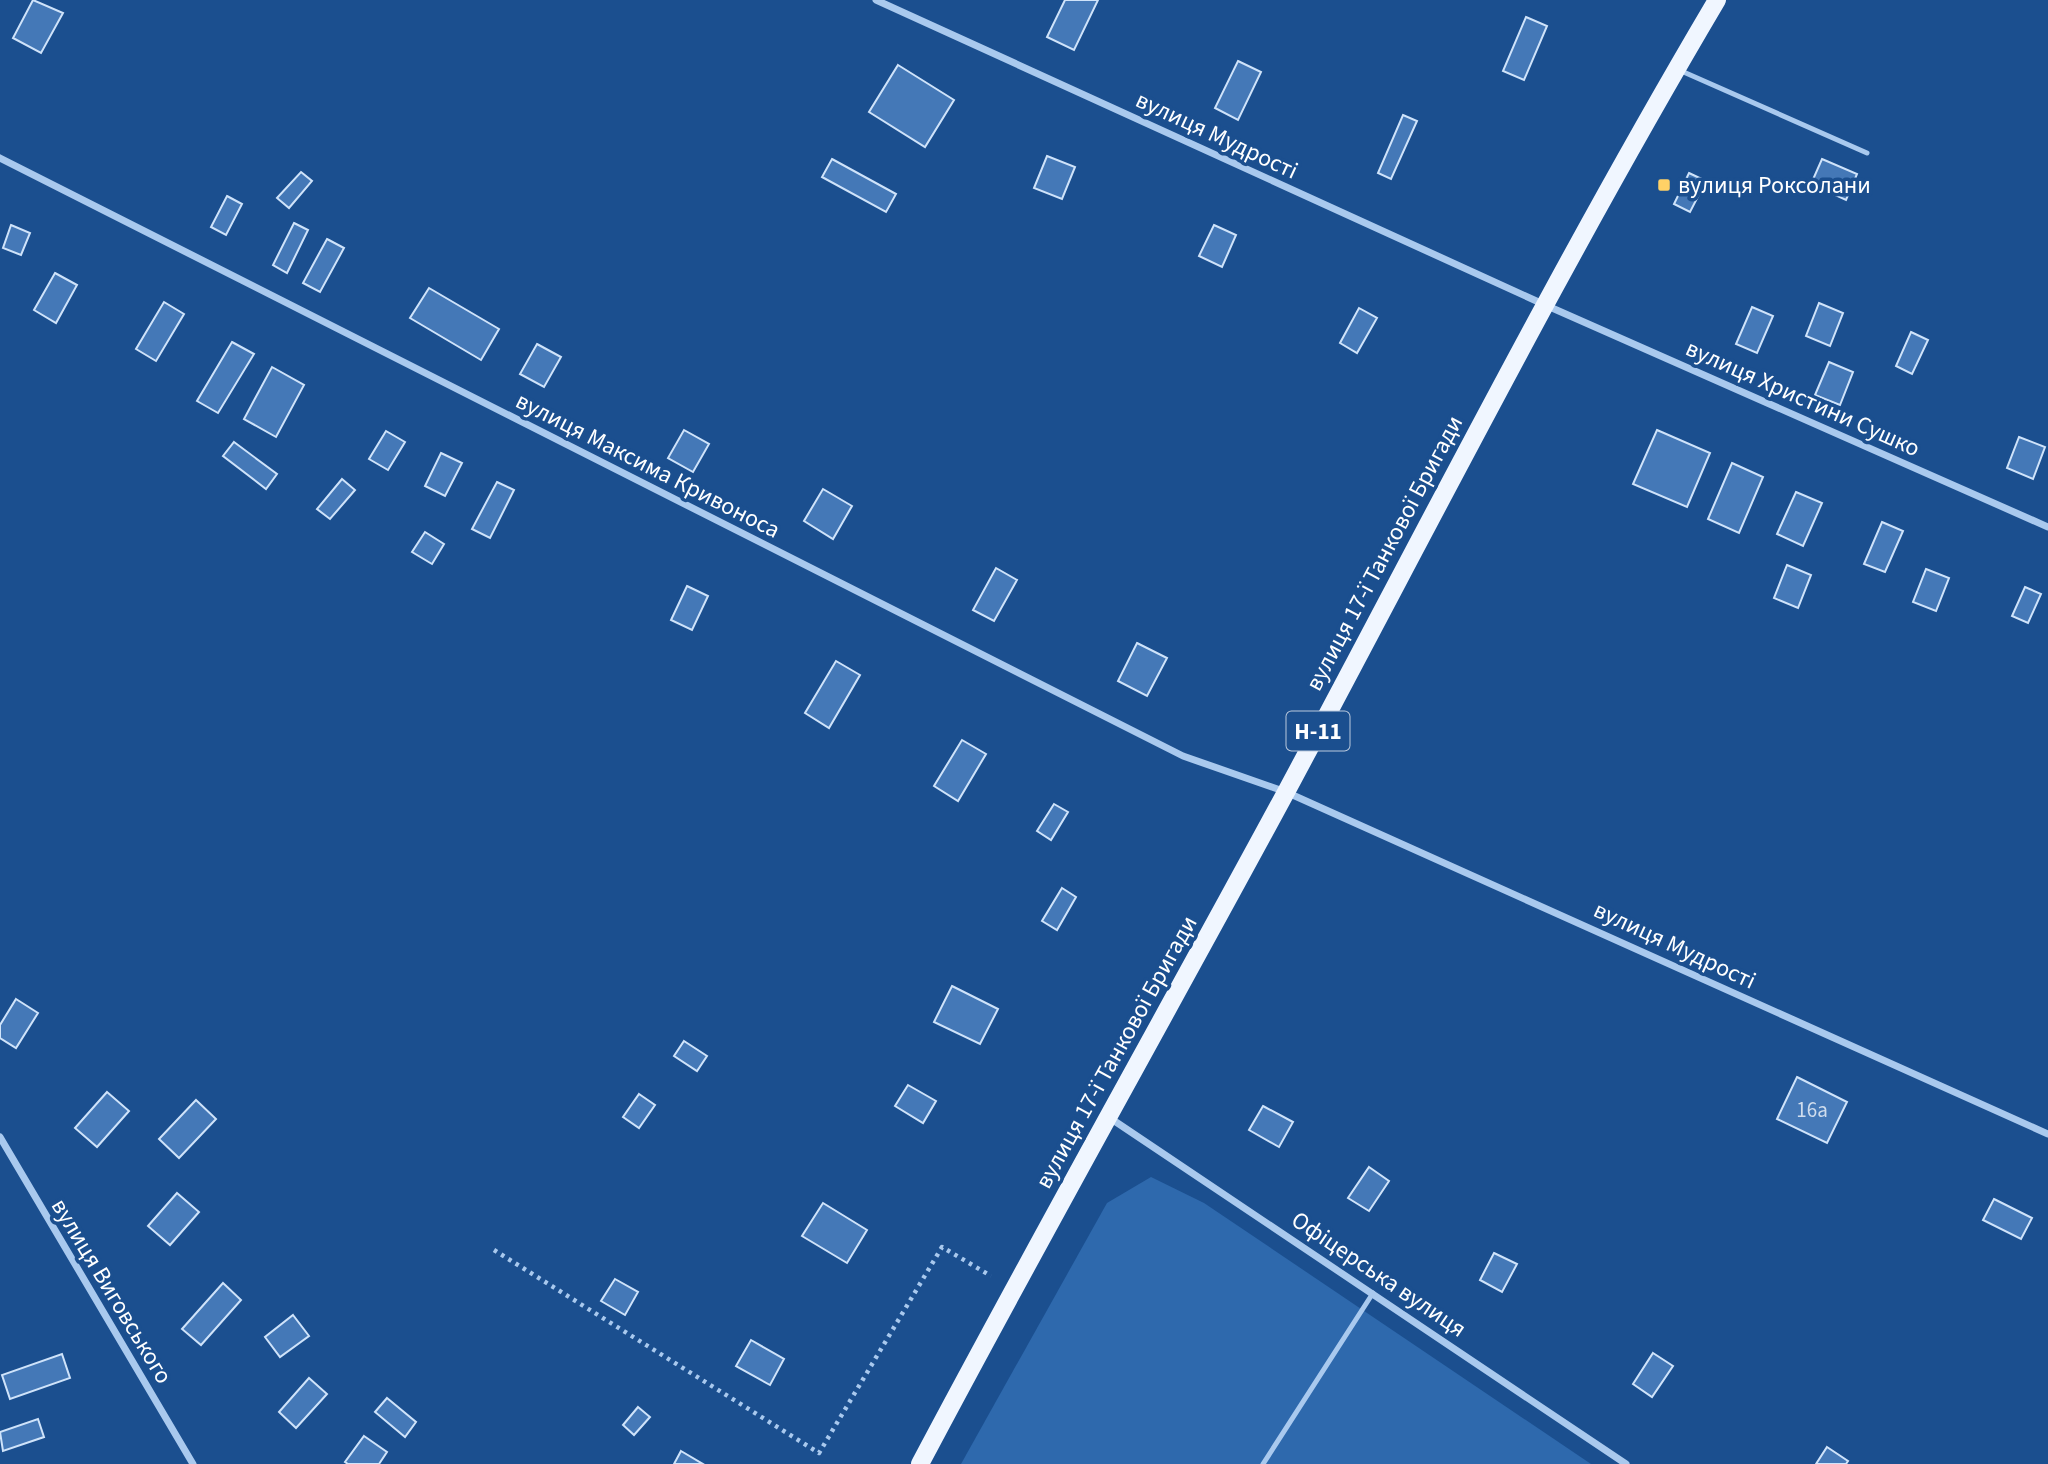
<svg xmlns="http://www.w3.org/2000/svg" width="2048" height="1464" font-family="'Source Sans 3',sans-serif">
	<rect width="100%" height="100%" fill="#1b4f8f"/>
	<polygon fill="#2e69ad" points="1151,1177 1204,1203 1591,1464 961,1464 1107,1203"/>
	<g fill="#4478b7" stroke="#cfe3fa" stroke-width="2">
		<polygon points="33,0 63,13 41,53 13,38"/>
		<polygon points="1065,0 1098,0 1074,50 1047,37"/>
		<polygon points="1526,17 1547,26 1524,80 1503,71"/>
		<polygon points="1238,61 1261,72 1238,120 1215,108"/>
		<polygon points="898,65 954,100 925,147 869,112"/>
		<polygon points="1403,115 1417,121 1391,179 1378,173"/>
		<polygon points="1047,156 1075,167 1062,199 1034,188"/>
		<polygon points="832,159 896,194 886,212 822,177"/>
		<polygon points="1822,159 1857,174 1846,200 1811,184"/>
		<polygon points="301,172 312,181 289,208 277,198"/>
		<polygon points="1689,173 1706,181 1690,212 1674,204"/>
		<polygon points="227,196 242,204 226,235 211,227"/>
		<polygon points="294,223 308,230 287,273 273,265"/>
		<polygon points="11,225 30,233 21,255 3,248"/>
		<polygon points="1214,225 1236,235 1222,267 1199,256"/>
		<polygon points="327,239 344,248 320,292 303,283"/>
		<polygon points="55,273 77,285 56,323 34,310"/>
		<polygon points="429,288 499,329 481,360 410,318"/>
		<polygon points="164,302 184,314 156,361 136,349"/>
		<polygon points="1819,303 1843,313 1830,346 1806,336"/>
		<polygon points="1752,307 1773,316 1757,353 1736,344"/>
		<polygon points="1359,308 1377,318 1357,353 1340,343"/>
		<polygon points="1911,332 1928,340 1912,374 1896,366"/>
		<polygon points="232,342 254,354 218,413 197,401"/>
		<polygon points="537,344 561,357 544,387 520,374"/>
		<polygon points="1829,362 1853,372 1840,405 1815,395"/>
		<polygon points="272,367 304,385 276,437 244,419"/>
		<polygon points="684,430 709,444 693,472 668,458"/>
		<polygon points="1657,430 1710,453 1687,507 1633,484"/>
		<polygon points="386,431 405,442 388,470 369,459"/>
		<polygon points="2019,437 2045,447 2033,479 2007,468"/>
		<polygon points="234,442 277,474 266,489 223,456"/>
		<polygon points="441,453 462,463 445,496 425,486"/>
		<polygon points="1732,463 1763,477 1739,533 1708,519"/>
		<polygon points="342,479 355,490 330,519 317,509"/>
		<polygon points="497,482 514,490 490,538 472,529"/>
		<polygon points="823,489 852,506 833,539 804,521"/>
		<polygon points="1796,492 1822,503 1803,546 1777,534"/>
		<polygon points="1882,522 1903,531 1885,572 1864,564"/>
		<polygon points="425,532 444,544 432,564 412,552"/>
		<polygon points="1787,565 1811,575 1798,608 1774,598"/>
		<polygon points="996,568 1017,580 994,621 973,610"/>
		<polygon points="1926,569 1949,578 1936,611 1913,602"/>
		<polygon points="687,586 708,596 692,630 671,620"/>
		<polygon points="2025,587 2041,594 2028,623 2012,616"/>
		<polygon points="1137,643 1167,658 1147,696 1118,681"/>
		<polygon points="836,661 860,675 829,728 805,713"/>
		<polygon points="962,740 986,754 958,801 934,786"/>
		<polygon points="1054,804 1068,812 1051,840 1037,831"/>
		<polygon points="1062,888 1076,897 1057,930 1042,921"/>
		<polygon points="952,986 998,1009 980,1044 934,1022"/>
		<polygon points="16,999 38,1013 16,1048 0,1038 0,1025"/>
		<polygon points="684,1041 707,1056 697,1071 674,1056"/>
		<polygon points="1797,1077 1847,1102 1827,1143 1777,1119"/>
		<polygon points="908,1085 936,1101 923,1123 895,1106"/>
		<polygon points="107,1092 129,1111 97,1147 75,1128"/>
		<polygon points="639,1094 655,1105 639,1128 623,1117"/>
		<polygon points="196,1100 216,1119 179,1158 159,1139"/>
		<polygon points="1263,1106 1293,1122 1279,1147 1249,1130"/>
		<polygon points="1369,1167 1389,1181 1369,1211 1348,1198"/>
		<polygon points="177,1193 199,1212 170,1245 148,1226"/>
		<polygon points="1994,1199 2032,1218 2021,1239 1983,1220"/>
		<polygon points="823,1203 867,1230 847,1263 802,1236"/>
		<polygon points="1494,1253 1517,1264 1502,1292 1480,1280"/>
		<polygon points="615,1279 638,1292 625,1315 601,1301"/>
		<polygon points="223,1283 241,1300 201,1345 182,1329"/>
		<polygon points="293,1315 309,1336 280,1357 265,1337"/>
		<polygon points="751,1340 784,1359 770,1385 736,1366"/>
		<polygon points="1653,1353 1673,1366 1652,1397 1633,1384"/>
		<polygon points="62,1354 70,1378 10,1399 2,1375"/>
		<polygon points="309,1378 327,1394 296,1428 279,1412"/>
		<polygon points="387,1398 416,1422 405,1437 375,1412"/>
		<polygon points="638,1407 650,1417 634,1435 623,1425"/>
		<polygon points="38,1419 44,1437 3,1451 0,1432"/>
		<polygon points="364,1436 387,1452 379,1464 348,1464 345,1462"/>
		<polygon points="1827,1447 1848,1461 1846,1464 1816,1464"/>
		<polygon points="681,1451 703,1464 674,1464"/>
	</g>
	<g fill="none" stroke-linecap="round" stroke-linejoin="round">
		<polyline stroke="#a9c9ee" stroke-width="4.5" stroke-dasharray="3.5 5" stroke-linecap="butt" points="494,1250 819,1453 942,1247 991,1276"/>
		<g stroke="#a9c9ee" stroke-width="5">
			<polyline points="1679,70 1867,153"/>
			<polyline points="1263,1464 1373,1293"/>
		</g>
		<g stroke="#a9c9ee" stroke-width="7">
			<polyline points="876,0 1543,304 2048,527"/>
			<polyline points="0,158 1183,756 1286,792 2048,1134"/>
			<polyline points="1110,1118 1626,1464"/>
			<polyline points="0,1137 193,1464"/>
		</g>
		<path stroke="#f0f6ff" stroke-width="18" d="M920 1464C1039 1239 1164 1018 1285 794 1427 529 1563 260 1717 0"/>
	</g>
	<rect fill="#ffd166" stroke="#1b4f8f" stroke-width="2.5" x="1657" y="178" width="14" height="14" rx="3.5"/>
	<g text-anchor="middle" stroke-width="7" stroke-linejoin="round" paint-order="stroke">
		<g font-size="21" fill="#d0dded">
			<text x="1812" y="1117">16а</text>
		</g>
		<rect fill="#1b4f8f" stroke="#bbcadd" stroke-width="2" x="1286.5" y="711.5" width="63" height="39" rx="5"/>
		<g font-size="23" font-weight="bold" fill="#fff">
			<text x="1318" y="739">Н-11</text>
		</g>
		<g font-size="24" fill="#fff" stroke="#1b4f8f">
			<text transform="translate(1217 135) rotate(25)" y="8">вулиця Мудрості</text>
			<text transform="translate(1803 398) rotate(24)" y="8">вулиця Христини Сушко</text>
			<text transform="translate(648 465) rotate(27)" y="8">вулиця Максима Кривоноса</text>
			<text transform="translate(1384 553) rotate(-62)" y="8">вулиця 17-ї Танкової Бригади</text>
			<text transform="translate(1675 945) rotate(25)" y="8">вулиця Мудрості</text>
			<text transform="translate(1116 1052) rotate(-61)" y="8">вулиця 17-ї Танкової Бригади</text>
			<text transform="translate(1379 1274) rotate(34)" y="8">Офіцерська вулиця</text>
			<text transform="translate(112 1291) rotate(59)" y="8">вулиця Виговського</text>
		</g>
		<g font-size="24" fill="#fff" stroke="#1b4f8f" text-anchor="start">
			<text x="1678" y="193">вулиця Роксолани</text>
		</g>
	</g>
</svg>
